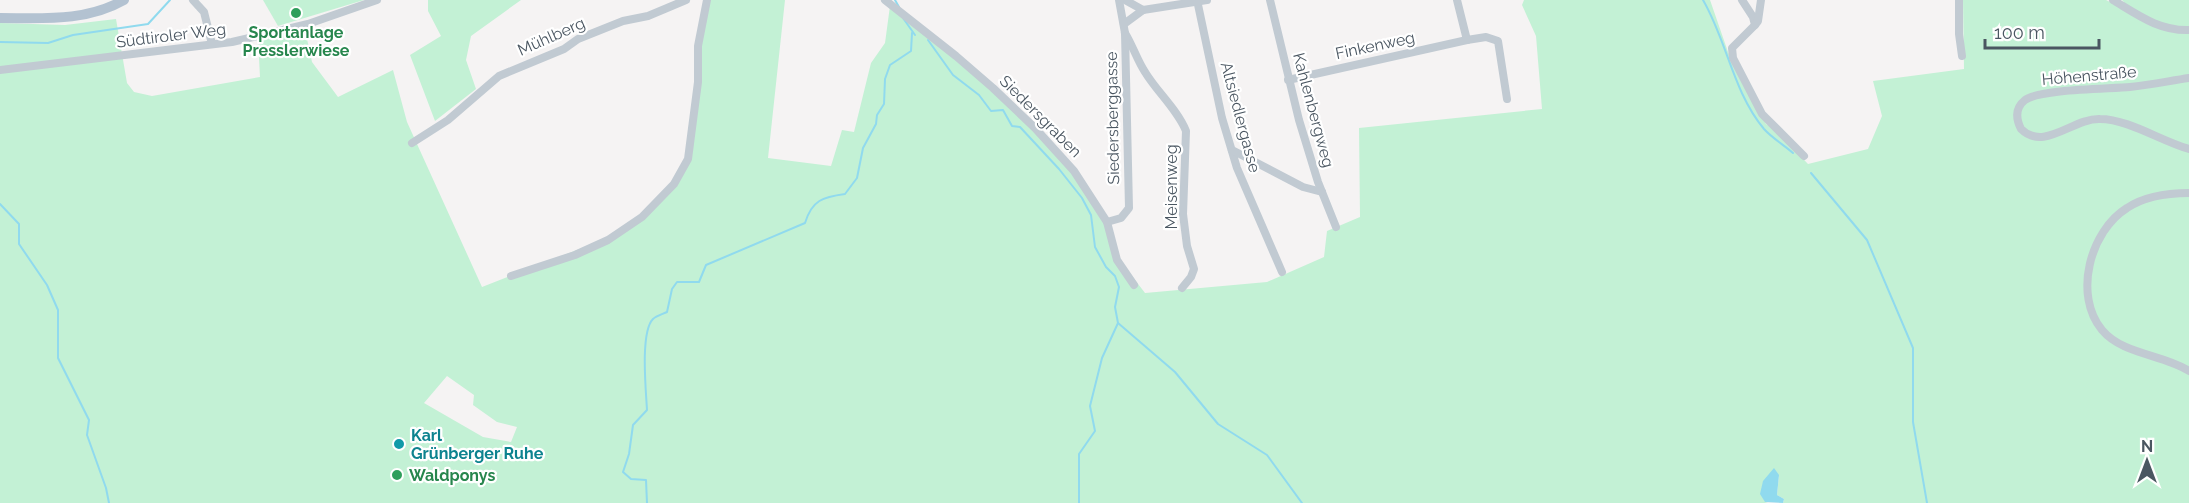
<svg xmlns="http://www.w3.org/2000/svg" width="2189" height="503" font-family="Raleway,sans-serif">
	<rect width="100%" height="100%" fill="#f5f3f3"/>
	<g fill="#c3f1d5" fill-rule="evenodd">
		<polygon points="263,0 364,0 278,26"/>
		<polygon points="428,0 521,0 471,36 466,60 476,89 435,121 410,55 441,36 428,11"/>
		<path d="M707 0H785L768 158 831 166 842 130 854 132 871 63 885 43 890 6 976 74 1073 171 1104 222 1119 259 1145 293 1267 282 1324 257 1327 231 1360 217 1359 128 1542 109 1536 36 1522 5 1524 0H1710L1728 52 1746 90 1766 124 1776 131 1808 164 1868 149 1882 116 1873 81 1964 69 1963 0H2106L2110 2H2124L2122 0H2189V503H1783L1784 499 1777 495 1779 475 1765 502 1768 503H0V23L65 25 116 19 127 83 134 92 152 96 260 77 258 38 304 25 312 62 338 97 393 70 407 122 482 287 618 234 664 196 683 172ZM447 376 474 395 473 405 497 422 517 427 511 442 483 437 424 403Z"/>
	</g>
	<polygon fill="#90daee" points="1774,468 1779,475 1777,495 1784,499 1783,503 1765,502 1760,494 1763,481"/>
	<g fill="none" stroke-linecap="round" stroke-linejoin="round">
		<g stroke="#90daee" stroke-width="2">
			<polyline points="895,0 899,7"/>
			<path d="M1703 0C1727 41 1733 92 1764 129 1772 138 1784 145 1793 153"/>
			<polyline points="903,18 915,35"/>
			<polyline points="928,40 953,75 979,95 991,111 1003,110 1012,126 1020,127 1059,169 1082,198 1091,215 1095,247 1106,267 1115,276 1119,287 1115,307 1118,323 1102,358 1090,406 1095,431 1079,454 1079,503"/>
			<polyline points="0,42 48,43 73,35 148,24 170,0"/>
			<polyline points="1811,173 1867,240 1913,348 1913,422 1927,503"/>
			<polyline points="0,204 19,224 19,244 47,285 58,310 58,358 89,420 87,435 106,488 109,503"/>
			<polyline points="1118,323 1175,372 1218,424 1267,455 1302,503"/>
			<path d="M647 503 646 480 631 479 623 472 629 454 633 425 647 410C646 391 640 332 653 319 656 316 663 314 667 312L672 289 677 282H699L706 265 805 223C812 200 823 197 845 194L857 178 863 148 876 124 877 115 884 104 885 79 890 65 911 51 912 33"/>
		</g>
		<g stroke="#c1cad2" stroke-width="8">
			<polyline points="193,0 204,12 212,44"/>
			<polyline points="885,0 956,56 993,88 1035,128 1074,171 1107,222 1117,260 1134,285"/>
			<polyline points="1125,0 1143,10"/>
			<polyline points="1197,0 1222,118 1237,168 1282,272"/>
			<polyline points="1270,0 1299,120 1318,182 1336,227"/>
			<polyline points="1457,0 1467,40 1486,37 1498,41 1507,99"/>
			<polyline points="1742,0 1753,17 1755,25 1732,48 1733,58 1762,114 1804,156"/>
			<polyline points="1959,0 1959,34 1962,56"/>
			<path d="M2113 0C2138 15 2159 31 2189 30"/>
			<polyline points="1124,24 1143,10 1207,0"/>
			<polyline points="1755,25 1758,21 1761,0"/>
			<path d="M1125 33C1133 46 1137 60 1145 72 1157 92 1177 109 1186 131L1183 214 1187 246 1194 269 1191 277 1182 288"/>
			<polyline points="0,70 232,42 308,24 377,0"/>
			<path d="M2189 78C2169 81 2150 85 2130 87 2108 89 2040 89 2025 100 2015 108 2016 119 2021 129 2044 152 2073 118 2100 119 2128 119 2161 141 2189 149"/>
			<polyline points="1288,80 1467,40"/>
			<polyline points="412,143 448,120 499,76 564,49 578,39 623,21 648,16 686,0"/>
			<polyline points="1232,150 1303,187 1322,192"/>
			<path d="M2189 193C2167 193 2145 196 2127 208 2090 231 2073 295 2102 330 2123 355 2163 354 2189 371"/>
			<polyline points="1107,222 1121,218 1129,208 1125,33 1119,0"/>
			<polyline points="511,276 575,255 608,240 642,217 674,184 688,159 698,82 698,46 707,0"/>
		</g>
		<path stroke="#b3c2d1" stroke-width="10" d="M0 18C42 18 86 22 124 0"/>
	</g>
	<g fill="#2e9e5b" stroke="#fff" stroke-width="2">
		<circle cx="296" cy="13" r="6"/>
		<circle cx="397" cy="475" r="6"/>
	</g>
	<circle fill="#0f9aa8" stroke="#fff" stroke-width="2" cx="399" cy="444" r="6"/>
	<g text-anchor="middle" stroke-width="4.5" stroke-linejoin="round" paint-order="stroke">
		<g font-size="16" font-weight="bold" fill="#27864d" stroke="#fff">
			<text x="296" y="38">Sportanlage<tspan x="296" dy="18">Presslerwiese</tspan></text>
			<text x="409" y="481" text-anchor="start">Waldponys</text>
		</g>
		<g font-size="16" fill="#4a5661" stroke="#fff">
			<text transform="translate(171 35) rotate(-7)" y="6">Südtiroler Weg</text>
			<text transform="translate(551 36) rotate(-24)" y="6">Mühlberg</text>
			<text transform="translate(1375 45) rotate(-12)" y="6">Finkenweg</text>
			<text transform="translate(2089 75) rotate(-5)" y="6">Höhenstraße</text>
			<text transform="translate(1314 110) rotate(75)" y="6">Kahlenbergweg</text>
			<text transform="translate(1041 116) rotate(45)" y="6">Siedersgraben</text>
			<text transform="translate(1241 117) rotate(75)" y="6">Altsiedlergasse</text>
			<text transform="translate(1112 118) rotate(-91)" y="6">Siedersberggasse</text>
			<text transform="translate(1171 187) rotate(-90)" y="6">Meisenweg</text>
		</g>
		<g font-size="16" font-weight="bold" fill="#0d838f" stroke="#fff" text-anchor="start">
			<text x="411" y="441">Karl<tspan x="411" dy="18">Grünberger Ruhe</tspan></text>
		</g>
	</g>
	<g transform="translate(2147 461)" stroke="#ffffff" stroke-width="4.5" paint-order="stroke">
	<path d="M0-4.5L10 22L0 15L-10 22Z" fill="#4a5661"/>
	<text y="-9" font-size="16" font-weight="bold" text-anchor="middle" fill="#4a5661">N</text>
	</g>
	<path d="M1985 39v9h114v-9" fill="none" stroke="#4a5661" stroke-width="3"/>
	<text x="1994" y="39" font-size="18" fill="#4a5661" stroke="#ffffff" stroke-width="4.5" paint-order="stroke">100 m</text>
</svg>
